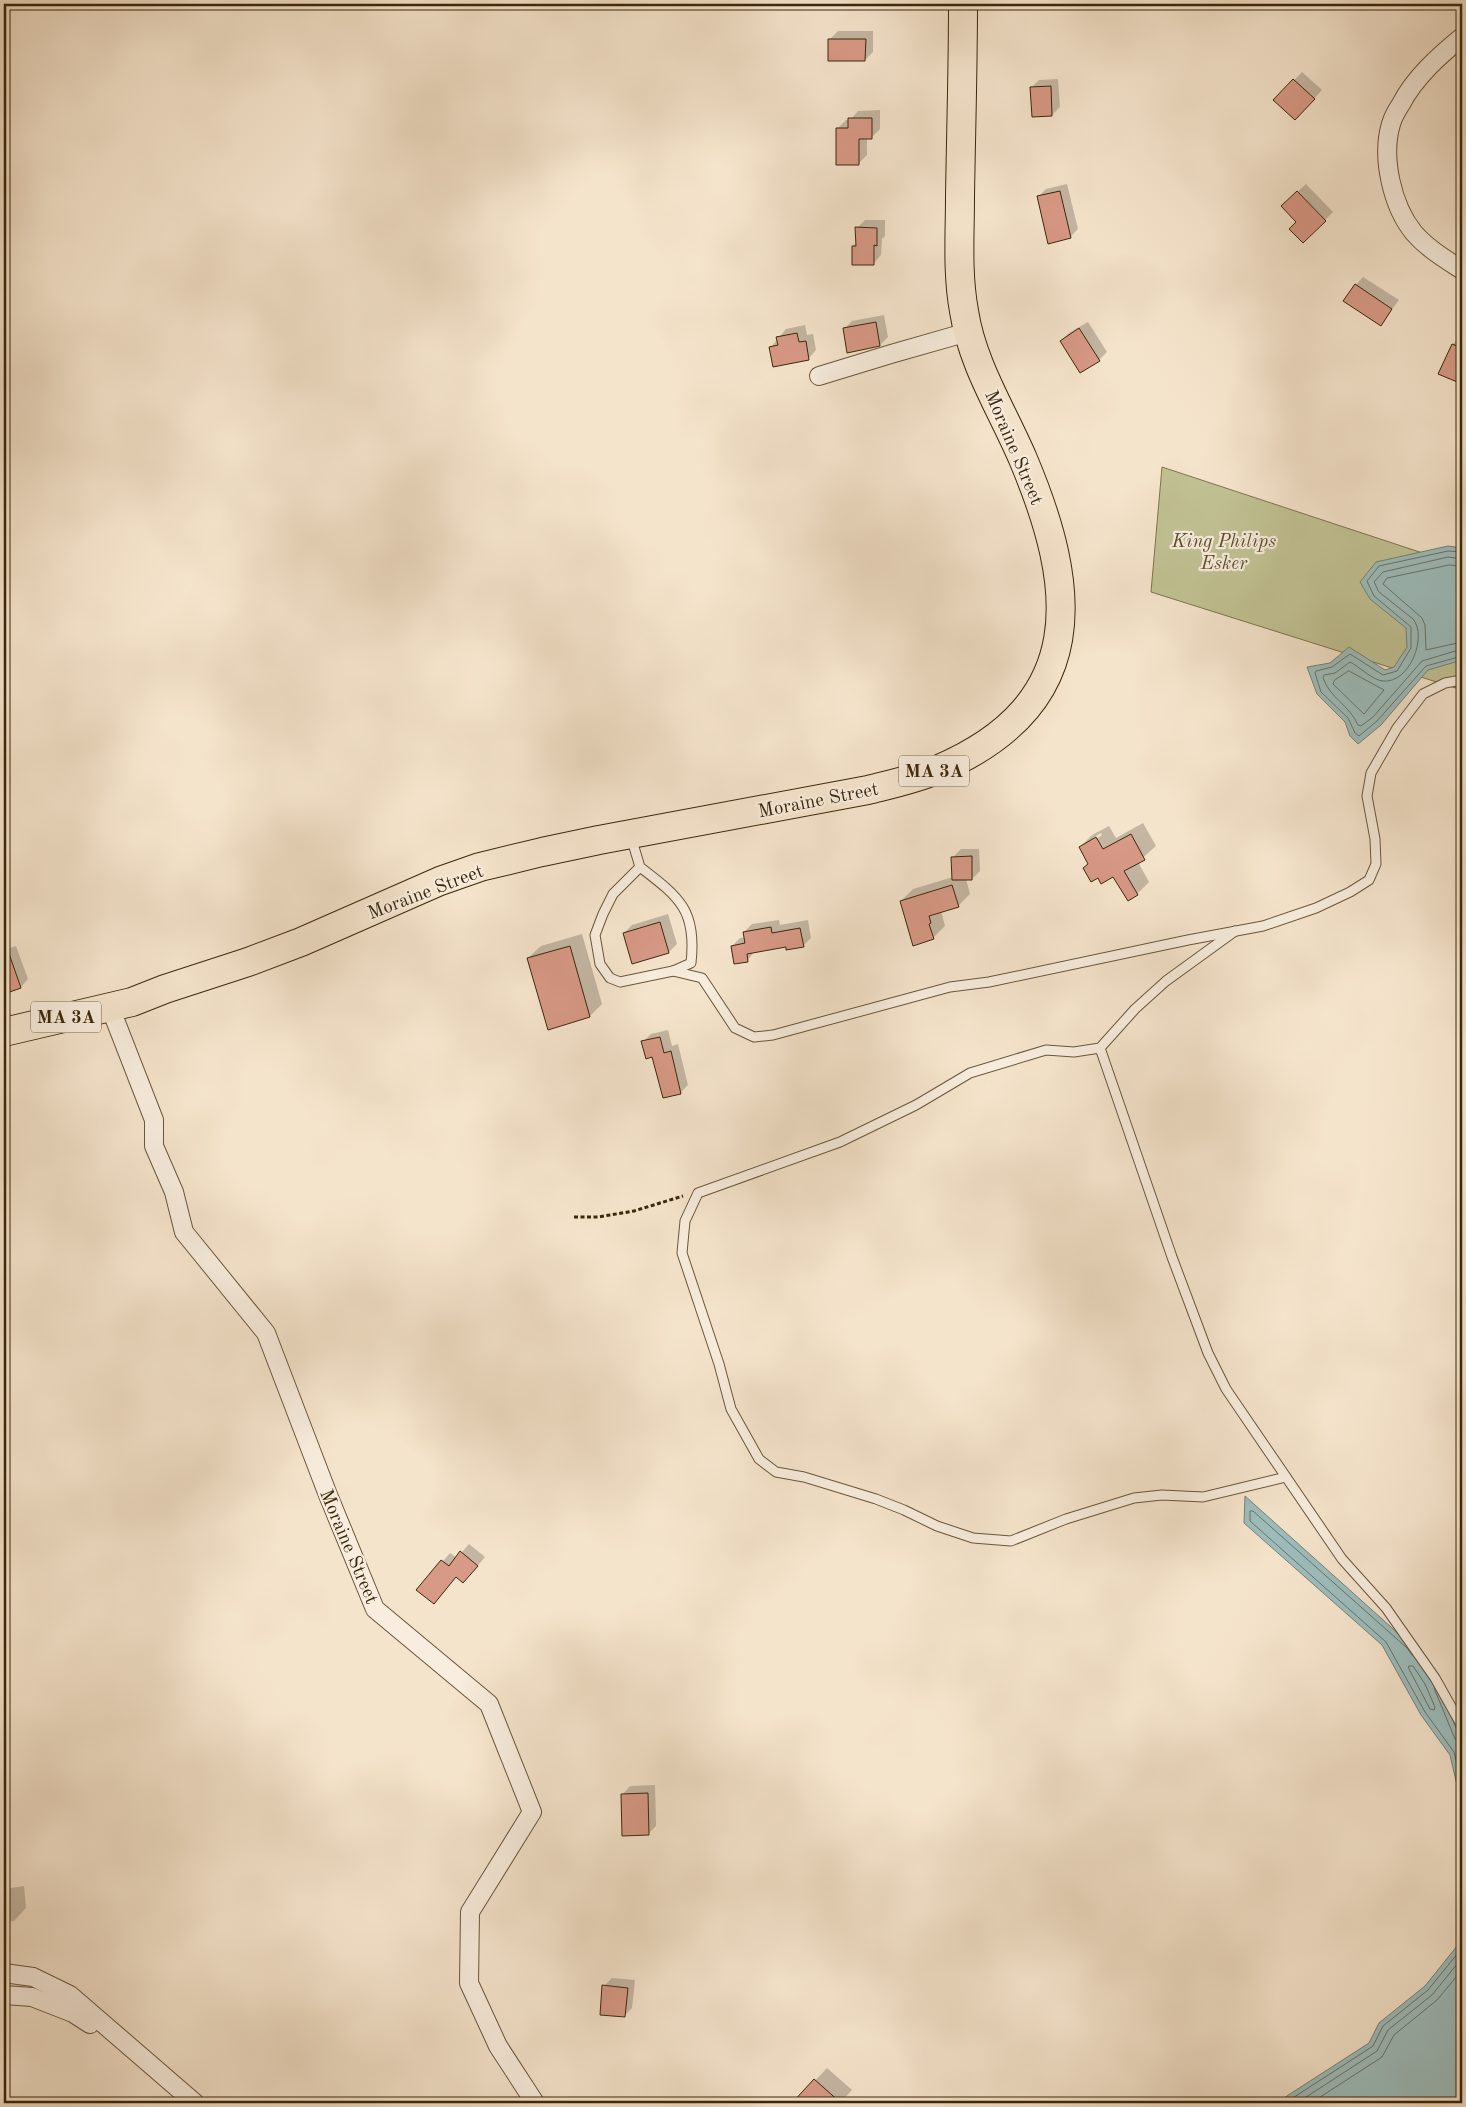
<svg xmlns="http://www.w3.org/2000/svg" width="1466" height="2107" font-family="'Old Standard TT',serif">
	<rect width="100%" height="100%" fill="#f5e4cc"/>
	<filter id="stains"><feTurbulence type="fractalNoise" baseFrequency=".004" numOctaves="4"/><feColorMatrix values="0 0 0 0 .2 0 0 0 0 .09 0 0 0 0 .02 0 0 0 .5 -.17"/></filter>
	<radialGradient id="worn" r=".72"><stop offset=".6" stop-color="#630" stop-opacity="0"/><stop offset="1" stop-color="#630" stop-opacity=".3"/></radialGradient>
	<polygon fill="#c1c294" stroke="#7e744e" points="1162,467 1462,566 1462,690 1151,592"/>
	<g fill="#9dbebe" stroke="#758276">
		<polygon points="1448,546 1462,548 1462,660 1428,670 1381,725 1358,744 1350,736 1345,722 1317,694 1307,667 1330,663 1349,647 1385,670 1394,667 1407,647 1406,628 1370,599 1360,582 1376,562"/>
		<polygon points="1245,1496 1411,1645 1435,1678 1462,1742 1462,1847 1460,1798 1450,1755 1421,1715 1382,1645 1244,1523"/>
		<polygon points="1462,1940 1462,2103 1276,2103 1369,2043 1379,2023 1425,1986"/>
	</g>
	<g fill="#0003" fill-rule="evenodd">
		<polygon points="838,31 873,31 873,52 865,60 830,39"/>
		<polygon points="1302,72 1322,90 1303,111 1275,100"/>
		<polygon points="1058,79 1060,107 1052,115 1031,88 1039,80"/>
		<polygon points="880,110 880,129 872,137 867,137 867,155 859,163 838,128 846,120 850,120 858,111"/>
		<polygon points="1067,184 1078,229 1070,237 1038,197 1046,189"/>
		<polygon points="1306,184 1333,212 1303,242 1298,222 1282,206"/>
		<polygon points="865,220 885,220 885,236 882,239 881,255 874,263 853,246 857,242 857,228"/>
		<polygon points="1363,277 1399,300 1381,324 1356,285"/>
		<polygon points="884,315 888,337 880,345 844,329 852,321"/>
		<polygon points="1088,322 1107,352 1099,360 1061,341 1069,333"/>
		<polygon points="805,325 807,335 813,334 816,350 809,358 771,347 786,329"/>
		<polygon points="1461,336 1462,337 1462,379 1460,382 1453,344"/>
		<path d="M1143 823 1156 846 1138 862 1149 882 1137 894 1113 875 1089 863 1080 847 1092 835 1109 826 1116 838ZM1101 833 1102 835 1093 841V838Z"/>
		<polygon points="961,849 979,849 980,871 972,879 966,879 970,894 958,906 941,911 945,926 933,938 901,901 913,889 953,877 953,857"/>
		<polygon points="668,914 677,944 669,952 633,962 624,933 632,925"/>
		<polygon points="779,920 780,925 808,920 811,938 803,946 787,945 755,951 747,961 732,946 740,938 745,937 744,932 752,924"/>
		<polygon points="582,934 602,1004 590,1016 528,958 541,946"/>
		<polygon points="16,946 28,979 21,987 6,992 4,984 4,950"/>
		<polygon points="668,1030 672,1046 678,1044 688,1085 680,1093 643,1042 651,1034"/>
		<polygon points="469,1544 485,1557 471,1574 456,1576 418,1590 450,1553 457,1558"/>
		<polygon points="655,1785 656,1826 648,1834 623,1794 630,1786"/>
		<polygon points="24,1886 26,1908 14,1921 4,1922 4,1889"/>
		<polygon points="612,1978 635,1980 632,2008 624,2016 604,1986"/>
		<polygon points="827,2068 852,2090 840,2103 794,2103"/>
	</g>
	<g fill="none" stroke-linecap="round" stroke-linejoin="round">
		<g stroke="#6c7264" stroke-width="1">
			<polyline points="1462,552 1448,551 1379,566 1367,581 1374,596 1411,627 1411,648 1397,671 1383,675 1350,654 1332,667 1316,671 1315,673 1321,692 1348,718 1355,733 1359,736 1377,721 1426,666 1462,656"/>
			<path d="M1462 559 1448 557 1383 572 1374 582 1379 592 1413 619C1428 637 1409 684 1383 681 1372 680 1360 667 1350 662L1335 673 1324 675 1323 678C1330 698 1350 706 1358 725L1361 726 1373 717 1422 661 1462 649"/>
			<polyline points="1462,566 1449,565 1387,578 1383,584 1422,618 1425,625 1426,650 1462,642"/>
			<polygon points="1349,671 1384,690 1364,714 1333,684 1334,681"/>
			<polyline points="1412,1655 1407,1648 1253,1511 1250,1511 1250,1521 1386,1642 1425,1712 1454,1752 1462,1786"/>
			<polygon points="1409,1666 1413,1666 1425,1684 1435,1707 1434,1710 1430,1709 1409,1669"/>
			<polyline points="1434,1688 1455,1739 1462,1742"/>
			<polyline points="1285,2103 1373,2046 1383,2026 1428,1990 1462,1948"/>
			<polyline points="1297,2103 1377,2051 1388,2030 1432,1995 1462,1958"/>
			<polyline points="1311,2103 1382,2057 1394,2035 1437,2000 1462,1970"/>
		</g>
	</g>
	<g fill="#d89986" stroke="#3a2709">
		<polygon points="828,39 866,39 865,61 828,61"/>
		<polygon points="1293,79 1315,99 1295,120 1273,100"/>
		<polygon points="1051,86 1052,116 1032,117 1030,87"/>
		<polygon points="848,118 872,118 872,139 859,139 859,165 836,165 836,128 848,128"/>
		<polygon points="1060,191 1071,238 1048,244 1037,196"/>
		<polygon points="1297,191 1326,221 1303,243 1289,229 1296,222 1281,206"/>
		<polygon points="855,227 877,228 877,246 874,245 874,265 852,265 852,246 856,246"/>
		<polygon points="1355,284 1392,309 1381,326 1343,301"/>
		<polygon points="876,322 880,346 847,353 843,328"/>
		<polygon points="1079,328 1100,361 1080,373 1060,341"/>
		<polygon points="797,333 799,342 806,341 809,360 773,367 769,347 778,345 776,337"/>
		<polygon points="1452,344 1462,348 1462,384 1438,374"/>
		<polygon points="1131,834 1145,860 1124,871 1138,895 1128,901 1113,877 1101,884 1098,878 1091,882 1083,868 1088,864 1079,847 1096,837 1103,849"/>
		<polygon points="972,856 972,880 952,880 951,857"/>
		<polygon points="952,885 959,907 929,916 931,923 929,924 934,939 913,946 900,901"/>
		<polygon points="660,922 669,953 632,964 623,933"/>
		<polygon points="771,927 772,933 800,928 804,947 786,950 786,947 747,954 748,962 734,964 731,946 745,943 743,932"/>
		<polygon points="4,945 6,945 21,988 4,994"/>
		<polygon points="570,946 590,1017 548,1030 527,958"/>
		<polygon points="660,1037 664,1053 671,1051 681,1094 663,1098 652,1057 646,1059 641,1041"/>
		<polygon points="460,1551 478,1566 463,1583 456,1577 434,1604 416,1590 441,1560 449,1566"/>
		<polygon points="648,1793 649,1835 622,1836 621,1794"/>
		<polygon points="602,1985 628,1988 625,2017 600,2015"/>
		<polygon points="814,2079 841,2103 792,2103"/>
	</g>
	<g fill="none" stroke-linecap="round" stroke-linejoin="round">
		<defs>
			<g id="lane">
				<path d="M631 837 640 867 613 894 603 914 595 935 600 964 610 978 620 982 673 971 691 963C697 910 679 897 640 867"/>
				<polyline points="1235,931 1166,981 1135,1009 1100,1048 1074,1052 1046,1050 970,1073 916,1105 840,1142 698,1193 685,1221 682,1253 719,1364 731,1409 759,1459 776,1472 804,1477 876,1499 904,1510 937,1526 973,1538 1011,1541 1066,1519 1134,1498 1162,1495 1203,1497 1286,1477"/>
				<polyline points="673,971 702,978 735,1028 754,1037 773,1035 950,987 989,982 1188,940 1263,926 1316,908 1350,892 1369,880 1376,864 1375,839 1367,796 1371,773 1397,728 1423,694 1445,683 1462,680"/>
				<polyline points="1100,1048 1172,1257 1208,1353 1226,1389 1342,1559 1386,1608 1435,1678 1462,1726"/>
			</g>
			<g id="street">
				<path d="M1462 37C1439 56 1415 77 1401 104 1397 110 1393 117 1391 124 1381 157 1392 206 1414 233 1427 248 1445 259 1462 270"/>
				<polyline points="819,376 891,354 968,332"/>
				<polyline points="110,1007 154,1120 154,1146 174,1192 184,1232 266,1333 328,1495 375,1609 489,1704 532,1812 470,1912 469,1983 498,2046 535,2103"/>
				<polyline points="4,1973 33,1977 70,1995 195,2103"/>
				<polyline points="4,1995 32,1997 73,2013 90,2024"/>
			</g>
			<path id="primary" d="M4 1032 132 1002 165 989 248 962 301 942 440 881 480 867 542 852 599 840 868 790C892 784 916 779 939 769 1090 704 1078 589 1023 459 1002 410 972 364 964 311 957 273 960 234 960 196 961 132 963 68 963 4"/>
		</defs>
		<use href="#lane" stroke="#69563a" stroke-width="11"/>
		<use href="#street" stroke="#69563a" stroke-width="20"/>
		<use href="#primary" stroke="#3a2709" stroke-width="30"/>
		<polyline stroke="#3a2709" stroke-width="3" stroke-dasharray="4 2.5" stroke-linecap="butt" points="574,1217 598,1217 634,1211 683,1196"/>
		<use href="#lane" stroke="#f8edde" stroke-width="9"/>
		<use href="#street" stroke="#f8edde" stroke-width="18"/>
		<use href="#primary" stroke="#f5e4cc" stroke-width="28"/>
	</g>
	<g text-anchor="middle" stroke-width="4.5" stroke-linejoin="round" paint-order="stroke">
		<g fill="#f8edde" stroke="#736249" stroke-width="1">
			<rect x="899" y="755.5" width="70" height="31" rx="4"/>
			<rect x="31" y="1001.5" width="70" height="31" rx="4"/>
		</g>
		<g font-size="18" font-weight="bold" fill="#3a2709">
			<text x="934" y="777">MA 3A</text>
			<text x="66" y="1023">MA 3A</text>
		</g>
		<g font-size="19" fill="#3a2709" stroke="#f8edde">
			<text transform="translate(1015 447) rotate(67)" y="7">Moraine Street</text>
			<text transform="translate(818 799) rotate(-11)" y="7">Moraine Street</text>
			<text transform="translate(425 891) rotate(-21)" y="7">Moraine Street</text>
			<text transform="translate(350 1546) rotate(67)" y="7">Moraine Street</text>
		</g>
		<g font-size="19" font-style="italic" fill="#5c4e2c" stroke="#f8edde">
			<text x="1224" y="547">King Philips<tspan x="1224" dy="22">Esker</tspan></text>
		</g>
	</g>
	<rect width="1466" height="2107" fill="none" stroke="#f5e4cc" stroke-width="20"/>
	<rect x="5" y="5" width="1456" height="2097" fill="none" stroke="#3a2709" stroke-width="2.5"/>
	<rect x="10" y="10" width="1446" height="2087" fill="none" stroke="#3a2709"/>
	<rect width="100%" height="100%" filter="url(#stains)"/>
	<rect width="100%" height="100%" fill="url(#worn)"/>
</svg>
